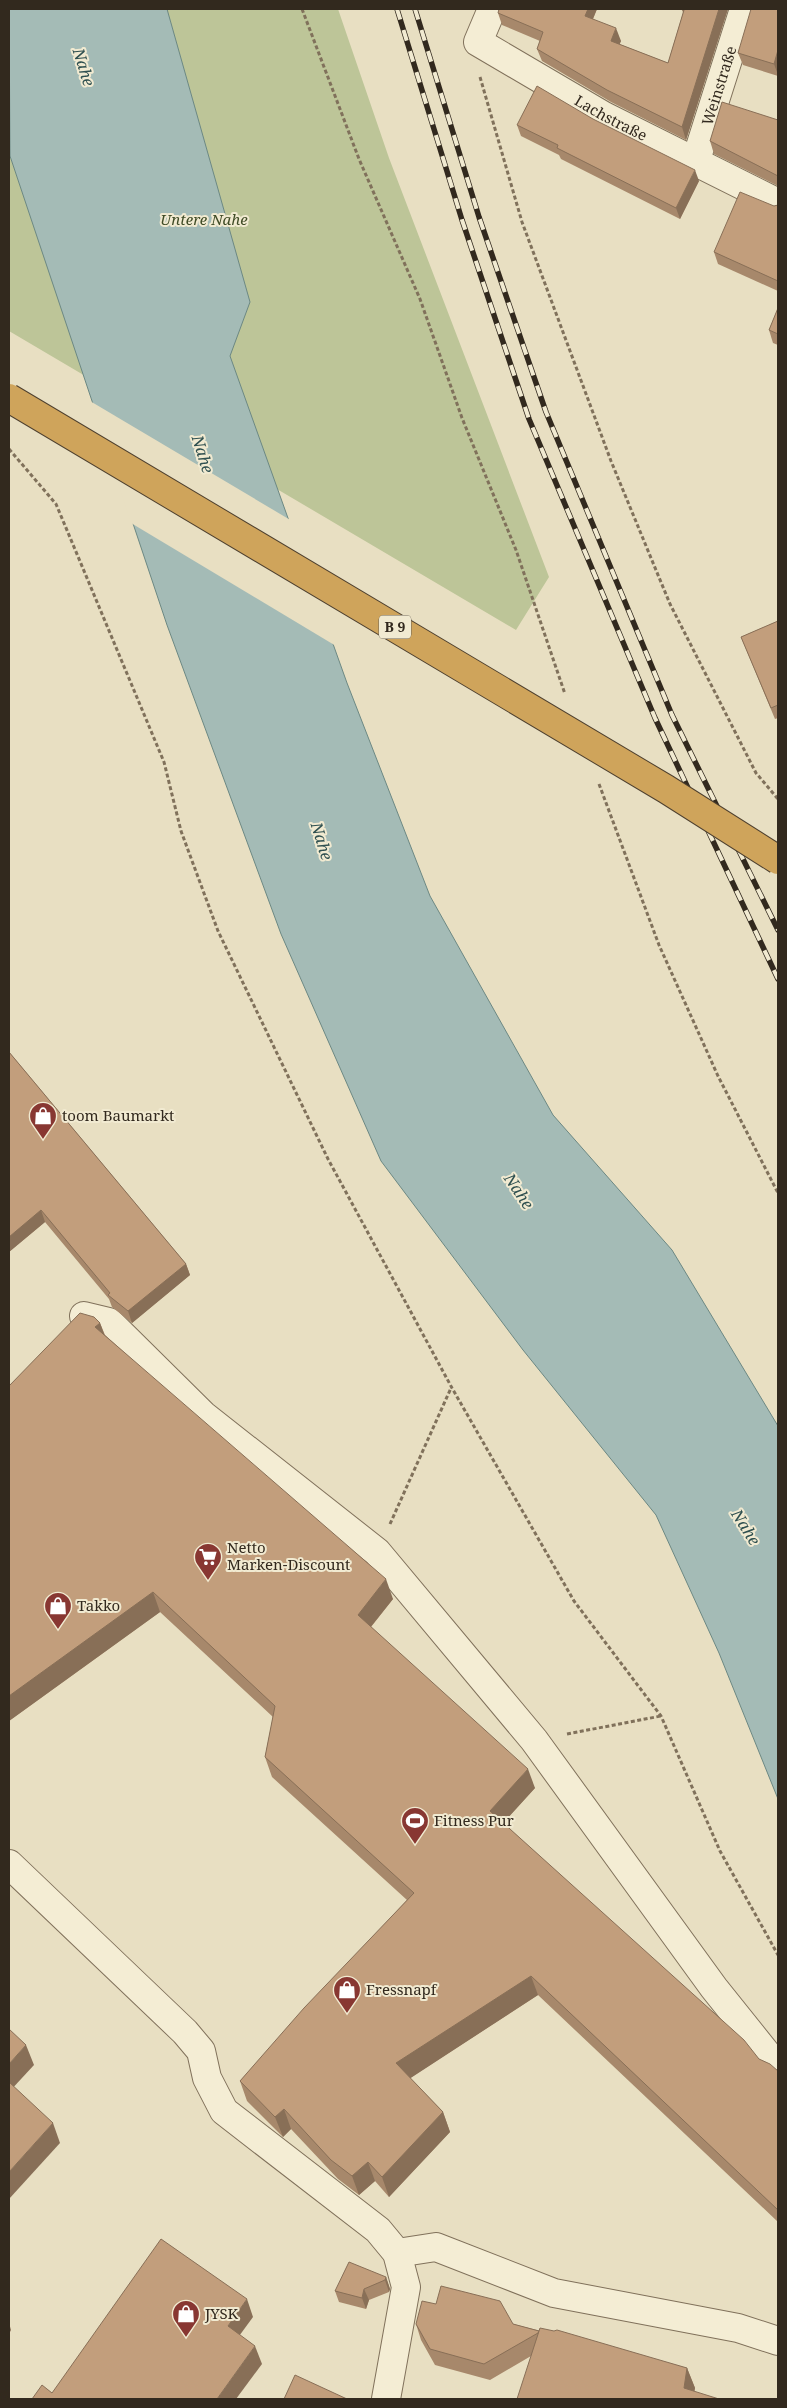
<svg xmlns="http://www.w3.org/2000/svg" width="787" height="2408" font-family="'Noto Serif',serif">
	<rect width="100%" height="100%" fill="#e8dfc2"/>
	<polygon fill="#bdc598" points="9,9 338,9 389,158 549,577 516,630 9,331"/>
	<polygon fill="#a4bbb6" stroke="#6c8883" points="9,9 167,9 250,302 230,356 347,683 430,896 553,1115 672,1250 778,1426 778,1799 719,1653 656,1515 523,1350 381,1161 281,934 167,625 10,156"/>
	<polygon fill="#e8dfc2" points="90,401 292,521 336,646 131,523"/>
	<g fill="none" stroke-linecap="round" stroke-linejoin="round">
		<defs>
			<g id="minor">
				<path id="s1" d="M492 9 478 42 604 116 778 203"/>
				<path id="s2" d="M695 163 744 9"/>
				<polyline points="84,1316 109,1322 203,1415 377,1552 534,1740 714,1988 778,2068"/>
				<polyline points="9,1864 185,2032 201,2051 207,2078 224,2111 378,2230 397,2253 406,2287 386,2399"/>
				<polyline points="397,2253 436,2247 554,2293 738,2328 778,2341"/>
			</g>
		</defs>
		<use href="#minor" stroke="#80715b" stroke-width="30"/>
		<g stroke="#80715b" stroke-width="3" stroke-dasharray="4 2.5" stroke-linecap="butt">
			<polyline points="302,9 359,159 420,299 462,418 516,550 565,694"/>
			<polyline points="480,77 522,222 611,461 670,604 756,773 778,799"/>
			<polyline points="9,449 56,504 164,762 181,831 218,931 328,1159 452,1388 574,1601 661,1716 720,1851 778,1955"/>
			<polyline points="599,784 659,945 718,1076 778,1193"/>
			<polyline points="390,1524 451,1388"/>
			<polyline points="567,1734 661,1716"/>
		</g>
		<use href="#minor" stroke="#f4edd4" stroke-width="28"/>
		<defs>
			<g id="rail">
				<polyline points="397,9 462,220 529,419 655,718 778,979"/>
				<polyline points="415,9 479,217 546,412 672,715 778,930"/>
			</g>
		</defs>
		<use href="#rail" stroke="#32291e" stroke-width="5.5"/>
		<use href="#rail" stroke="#f1ead1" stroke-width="4" stroke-dasharray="11" stroke-linecap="butt"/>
		<defs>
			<polyline id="highway-bridge" points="9,398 666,789 778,860"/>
		</defs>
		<use href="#highway-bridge" stroke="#4e402f" stroke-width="30" stroke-linecap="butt"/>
		<use href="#highway-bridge" stroke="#cfa45b" stroke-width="28"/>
	</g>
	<g fill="#a7886b">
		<polygon points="597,9 593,19 621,41 619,44 668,63 683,13 682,9 728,9 686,140 611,102 542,61 537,49 540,41 502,25 498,13"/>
		<polygon points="778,9 778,76 743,65 738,53"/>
		<polygon points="778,120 778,186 714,154 710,141"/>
		<polygon points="517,125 699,181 680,219 561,159 559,155 521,136"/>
		<polygon points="778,205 778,291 718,264 714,252 774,206"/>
		<polygon points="778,308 778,345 773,343 769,330"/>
		<polygon points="778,621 778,718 775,719 741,637"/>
		<polygon points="9,1052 186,1264 190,1275 132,1323 112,1307 109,1299 45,1222 9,1252"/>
		<polygon points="100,1323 105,1335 393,1599 371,1627 535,1788 503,1823 759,2059 778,2071 778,2222 538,1995 410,2078 443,2112 450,2132 389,2197 375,2181 359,2195 338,2179 291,2129 283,2137 247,2101 240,2081 407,1900 272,1777 265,1757 273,1717 160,1612 9,1721 9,1386"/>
		<polygon points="386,2277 390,2289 389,2292 369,2300 366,2309 339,2302 335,2291"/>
		<polygon points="416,2324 513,2324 687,2368 695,2388 694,2392 531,2356 490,2380 435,2365 421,2340"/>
	</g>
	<g fill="#886f57">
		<polygon points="588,9 597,9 589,28 585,16"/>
		<polygon points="719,9 728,9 686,140 682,127"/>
		<polygon points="616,28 621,41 616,53 611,41"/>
		<polygon points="778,50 778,75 774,64"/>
		<polygon points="695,170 699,181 680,219 676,208"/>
		<polygon points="41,1210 45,1222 9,1252 9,1237"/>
		<polygon points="186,1264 190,1275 132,1323 128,1311"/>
		<polygon points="100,1323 107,1342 95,1327"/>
		<polygon points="386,1579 393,1599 365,1634 358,1615"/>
		<polygon points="153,1592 160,1612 9,1721 9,1696"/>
		<polygon points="528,1769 535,1788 497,1830 490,1811"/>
		<polygon points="531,1976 538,1995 403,2083 396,2063"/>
		<polygon points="26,2045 34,2065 9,2092 9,2064"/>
		<polygon points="284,2109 291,2129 283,2137 275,2117"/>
		<polygon points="443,2112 450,2132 389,2197 382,2177"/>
		<polygon points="53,2123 60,2143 9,2199 9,2172"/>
		<polygon points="368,2162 375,2181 359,2195 352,2176"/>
		<polygon points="386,2277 390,2289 389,2292 385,2280"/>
		<polygon points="364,2289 369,2300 366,2309 362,2298"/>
		<polygon points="247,2299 253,2317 234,2343 228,2326"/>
		<polygon points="9,2323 11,2330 9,2334"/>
		<polygon points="255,2346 262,2364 236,2399 217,2399"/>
		<polygon points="687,2368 695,2388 693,2399 684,2388"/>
	</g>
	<g fill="#c29e7c" stroke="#886f57">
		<polygon points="499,9 588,9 585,16 616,28 611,41 668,63 684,10 682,10 682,9 719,9 682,127 607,90 537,49 543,32 498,13"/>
		<polygon points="751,9 778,9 778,50 774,64 738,53"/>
		<polygon points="537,86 593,119 695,170 676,208 557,148 558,145 517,125"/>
		<polygon points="722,102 778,120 778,176 710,141"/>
		<polygon points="740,192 774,206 778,205 778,281 714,252"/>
		<polygon points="778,308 778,334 769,330"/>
		<polygon points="778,621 778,705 771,708 741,637"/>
		<polygon points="9,1052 186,1264 128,1311 108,1295 110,1293 41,1210 9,1237"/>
		<polygon points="80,1313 94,1317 100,1323 95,1327 386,1579 358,1615 528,1769 490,1811 744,2040 759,2059 770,2064 778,2071 778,2210 531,1976 396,2063 443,2112 382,2177 368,2162 352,2176 331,2160 284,2109 275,2117 240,2081 304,2008 414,1893 265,1757 275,1706 153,1592 9,1696 9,1386"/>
		<polygon points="9,2029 26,2045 9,2064"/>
		<polygon points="9,2082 53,2123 9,2172"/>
		<polygon points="161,2239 247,2299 228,2326 255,2346 217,2399 32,2399 42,2385 52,2393"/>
		<polygon points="349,2262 386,2277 385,2280 364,2289 362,2298 335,2291"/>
		<polygon points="441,2286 500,2301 513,2324 539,2331 538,2333 484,2364 430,2349 416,2324 422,2301 436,2304"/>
		<polygon points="540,2328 554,2331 557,2330 687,2368 684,2388 719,2399 517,2399"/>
		<polygon points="295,2375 347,2399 284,2399"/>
	</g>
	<defs>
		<symbol id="shop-pin" viewBox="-11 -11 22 30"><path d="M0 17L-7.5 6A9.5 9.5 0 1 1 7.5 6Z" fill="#883732" stroke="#f1ead1"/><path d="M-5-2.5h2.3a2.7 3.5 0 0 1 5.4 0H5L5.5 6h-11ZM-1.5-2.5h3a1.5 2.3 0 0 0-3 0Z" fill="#fff"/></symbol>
		<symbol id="supermarket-pin" viewBox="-11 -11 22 30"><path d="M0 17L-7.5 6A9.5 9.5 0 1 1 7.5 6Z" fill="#883732" stroke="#f1ead1"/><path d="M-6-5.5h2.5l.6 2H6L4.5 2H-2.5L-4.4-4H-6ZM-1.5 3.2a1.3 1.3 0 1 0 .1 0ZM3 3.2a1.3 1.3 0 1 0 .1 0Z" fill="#fff"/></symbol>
		<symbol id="stadium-pin" viewBox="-11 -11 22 30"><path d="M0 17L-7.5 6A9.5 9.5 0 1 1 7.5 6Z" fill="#883732" stroke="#f1ead1"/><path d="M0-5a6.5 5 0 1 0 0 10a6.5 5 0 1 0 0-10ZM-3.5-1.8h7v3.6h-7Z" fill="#fff"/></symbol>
	</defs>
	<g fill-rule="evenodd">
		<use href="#shop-pin" x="27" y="1100" width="32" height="43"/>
		<use href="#supermarket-pin" x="192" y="1541" width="32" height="43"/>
		<use href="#shop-pin" x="42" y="1590" width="32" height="43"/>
		<use href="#stadium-pin" x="399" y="1805" width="32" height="43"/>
		<use href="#shop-pin" x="331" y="1974" width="32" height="43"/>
		<use href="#shop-pin" x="170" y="2298" width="32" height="43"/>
	</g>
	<g text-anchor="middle" stroke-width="4" stroke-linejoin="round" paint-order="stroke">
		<rect fill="#f1ead1" stroke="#6b6354" stroke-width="1" x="379" y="615.5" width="32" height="23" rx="4"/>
		<g font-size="14" font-weight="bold" fill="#32291e">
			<text x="395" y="632">B 9</text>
		</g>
		<g font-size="15" fill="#32291e" stroke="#f1ead1">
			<text dy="5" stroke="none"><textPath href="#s2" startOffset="81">Weinstraße</textPath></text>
			<text dy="5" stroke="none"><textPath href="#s1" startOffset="189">Lachstraße</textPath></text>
		</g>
		<g font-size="15" font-style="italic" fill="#404c27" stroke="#f1ead1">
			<text x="204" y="225">Untere Nahe</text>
		</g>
		<g font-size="15" fill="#32291e" stroke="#f1ead1" text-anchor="start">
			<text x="62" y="1121">toom Baumarkt</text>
			<text x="227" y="1553">Netto<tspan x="227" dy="17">Marken-Discount</tspan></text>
			<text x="77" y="1611">Takko</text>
			<text x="434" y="1826">Fitness Pur</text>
			<text x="366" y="1995">Fressnapf</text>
			<text x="205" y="2319">JYSK</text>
		</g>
		<g font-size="16" font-style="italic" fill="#2f5050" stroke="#f1ead1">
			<text transform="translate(84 67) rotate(73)" y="6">Nahe</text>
			<text transform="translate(203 454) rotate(73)" y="6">Nahe</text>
			<text transform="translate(322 841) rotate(73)" y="6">Nahe</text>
			<text transform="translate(519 1191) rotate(56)" y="6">Nahe</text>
			<text transform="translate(746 1527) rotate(58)" y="6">Nahe</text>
		</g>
	</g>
	<rect width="787" height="2408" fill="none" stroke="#32291e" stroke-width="20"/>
</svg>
